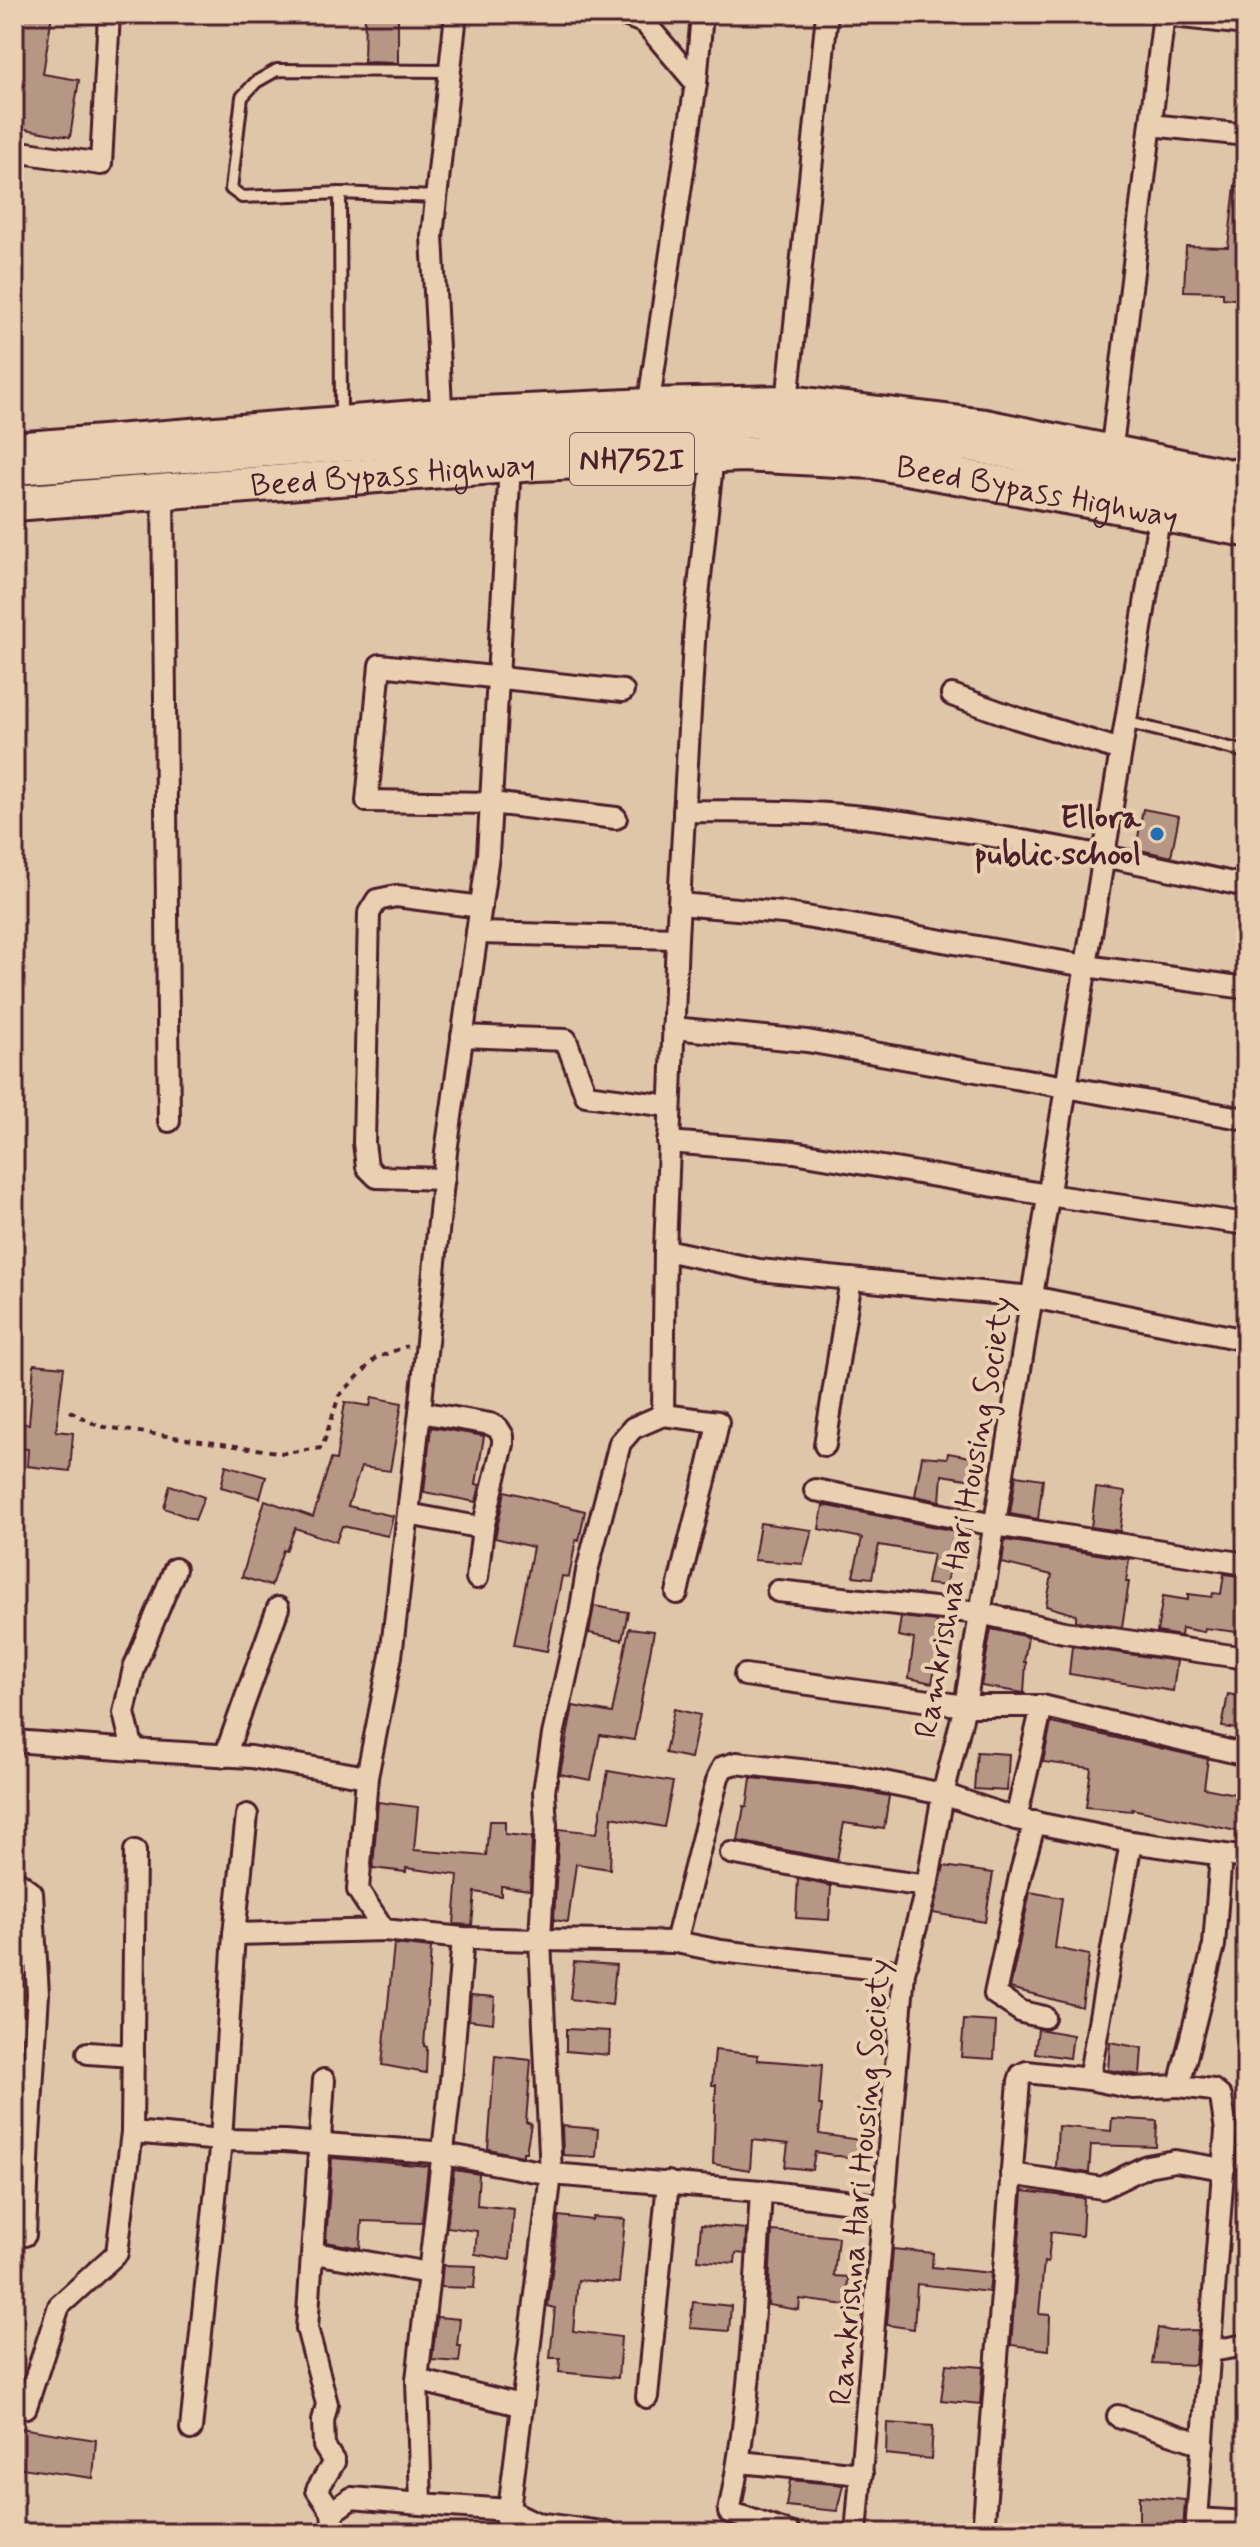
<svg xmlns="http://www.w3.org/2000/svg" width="1260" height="2547" font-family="Mynerve,sans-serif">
	<rect width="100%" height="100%" fill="#e0c6a9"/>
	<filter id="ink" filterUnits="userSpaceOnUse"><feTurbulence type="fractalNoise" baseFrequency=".0125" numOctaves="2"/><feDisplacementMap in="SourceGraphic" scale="16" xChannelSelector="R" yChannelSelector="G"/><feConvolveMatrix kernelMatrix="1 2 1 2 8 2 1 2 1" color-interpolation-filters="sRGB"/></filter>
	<g filter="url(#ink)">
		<g fill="#b69785" stroke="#4a1f2b" stroke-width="2">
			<polygon points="19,14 52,14 43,74 79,80 70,137 14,127 14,46"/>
			<polygon points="365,14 398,14 398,63 364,62"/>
			<polygon points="1235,186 1246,187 1246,300 1223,298 1223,292 1184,291 1186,246 1228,247"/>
			<polygon points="1143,809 1179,816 1171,857 1136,849"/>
			<polygon points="34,1364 64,1367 56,1431 73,1433 70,1471 27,1466 28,1449 14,1447 14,1423 29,1424"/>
			<polygon points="372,1397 402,1403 390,1471 361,1467 348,1506 393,1516 388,1536 342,1526 336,1542 295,1528 286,1551 283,1550 271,1586 242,1577 265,1500 313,1517 331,1459 336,1460 345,1402 370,1406"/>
			<polygon points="431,1427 484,1436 476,1484 480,1485 476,1502 424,1492"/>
			<polygon points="948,1453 976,1458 973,1480 942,1475 940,1501 915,1496 922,1456 947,1458"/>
			<polygon points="226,1465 266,1477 260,1498 221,1487"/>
			<polygon points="1016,1475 1043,1479 1038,1519 1010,1514"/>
			<polygon points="170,1485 204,1497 195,1520 164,1508"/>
			<polygon points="1096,1488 1125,1492 1120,1531 1091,1527"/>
			<polygon points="505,1491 585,1511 579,1541 576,1540 569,1577 562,1576 547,1651 514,1645 533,1547 495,1538"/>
			<polygon points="823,1505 961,1532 957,1556 953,1555 945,1586 927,1584 933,1554 879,1545 872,1578 853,1576 862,1538 819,1529"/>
			<polygon points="760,1523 812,1530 803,1564 754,1560"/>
			<polygon points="1005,1540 1129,1559 1126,1582 1129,1582 1122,1627 1076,1621 1076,1615 1046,1606 1052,1575 1002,1563"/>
			<polygon points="1224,1574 1246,1577 1246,1633 1205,1628 1204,1632 1182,1628 1181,1636 1157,1632 1163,1596 1188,1600 1188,1594 1212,1597 1213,1593 1221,1594"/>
			<polygon points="594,1606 628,1612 622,1640 589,1633"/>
			<polygon points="901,1617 936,1621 935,1631 942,1633 932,1683 909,1678 914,1639 898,1636"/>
			<polygon points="629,1628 654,1631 634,1740 600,1735 591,1780 560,1774 573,1706 612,1713"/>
			<polygon points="991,1629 1028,1637 1024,1662 1026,1662 1024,1693 981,1686"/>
			<polygon points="1072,1646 1177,1661 1173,1691 1069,1674"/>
			<polygon points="1228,1694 1246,1697 1246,1730 1222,1727"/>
			<polygon points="674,1709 700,1715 691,1758 665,1753"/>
			<polygon points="1051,1723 1208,1759 1204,1788 1246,1796 1246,1833 1132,1809 1132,1811 1086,1807 1091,1768 1043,1762"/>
			<polygon points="977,1752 1009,1754 1007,1791 974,1789"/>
			<polygon points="608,1771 673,1782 664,1827 612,1817 610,1869 576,1864 568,1922 554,1920 559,1829 597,1833"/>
			<polygon points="751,1778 845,1788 889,1796 884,1829 844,1823 837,1860 738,1841 744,1806 747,1807"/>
			<polygon points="378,1802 418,1807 414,1850 486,1856 489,1821 505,1821 505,1834 532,1837 530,1890 501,1886 501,1896 475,1892 472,1925 454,1924 458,1875 406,1868 406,1872 373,1868"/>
			<polygon points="944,1866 993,1873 985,1922 933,1913"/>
			<polygon points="798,1879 831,1886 829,1920 796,1918"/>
			<polygon points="1030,1892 1062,1898 1055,1948 1089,1955 1082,2007 1010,1988"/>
			<polygon points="394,1944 431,1948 424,2046 427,2047 426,2073 382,2065"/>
			<polygon points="574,1962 616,1965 612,2005 570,1999"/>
			<polygon points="471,1995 495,1997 493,2023 469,2020"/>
			<polygon points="964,2020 996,2022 994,2059 961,2057"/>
			<polygon points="566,2029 610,2031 609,2055 566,2051"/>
			<polygon points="1038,2029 1073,2035 1070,2058 1035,2053"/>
			<polygon points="1110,2042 1142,2048 1140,2075 1108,2070"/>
			<polygon points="715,2050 758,2055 758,2060 822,2065 819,2105 822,2105 819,2134 860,2140 858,2159 815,2152 812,2170 785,2167 788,2144 752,2140 750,2170 713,2164 716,2085 712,2085"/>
			<polygon points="495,2056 531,2060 526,2122 531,2124 526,2152 523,2152 523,2156 488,2149"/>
			<polygon points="1112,2118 1157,2121 1156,2147 1091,2145 1089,2173 1056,2168 1058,2126 1111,2131"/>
			<polygon points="562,2126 598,2129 596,2157 563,2155"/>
			<polygon points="332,2158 428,2166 422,2223 362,2221 360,2248 326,2242"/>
			<polygon points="454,2170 479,2174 477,2205 514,2209 510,2260 475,2254 477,2231 447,2227"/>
			<polygon points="1023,2191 1084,2198 1082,2236 1051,2232 1048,2263 1044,2262 1039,2314 1050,2315 1049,2350 1011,2345"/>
			<polygon points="559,2216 592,2220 593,2217 625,2219 619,2283 578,2280 573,2331 621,2337 618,2378 559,2372 560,2358 550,2358 555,2308 548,2306"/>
			<polygon points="701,2225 746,2229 745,2254 736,2253 735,2263 698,2260"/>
			<polygon points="772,2231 838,2237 834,2276 848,2277 847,2305 800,2299 799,2310 768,2305"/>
			<polygon points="893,2249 933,2253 932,2267 991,2273 989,2292 917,2284 914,2329 887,2325"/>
			<polygon points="443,2265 476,2266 474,2288 441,2287"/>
			<polygon points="693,2302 731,2306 729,2331 690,2328"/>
			<polygon points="437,2317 460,2319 457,2346 461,2346 459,2362 432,2360"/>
			<polygon points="1158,2328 1171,2331 1198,2330 1195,2365 1152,2363"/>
			<polygon points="946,2364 983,2367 980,2404 941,2400"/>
			<polygon points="887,2423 933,2426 931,2459 886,2454"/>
			<polygon points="14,2427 96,2440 93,2478 14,2467"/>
			<polygon points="790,2480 843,2485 837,2511 786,2506"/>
			<polygon points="1139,2496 1185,2500 1183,2533 1139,2533"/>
		</g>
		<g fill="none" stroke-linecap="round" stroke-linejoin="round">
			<defs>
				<g id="service">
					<polyline points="340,193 341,418"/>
					<polyline points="436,197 340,193 242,197 231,189 242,97 256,82 277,70 449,71"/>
					<polyline points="1125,722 1246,752"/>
				</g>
				<g id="minor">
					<polyline points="622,14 645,23 696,83 647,415"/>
					<polyline points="1164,15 1246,24"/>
					<polyline points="696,83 702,14"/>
					<polyline points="1151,125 1246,135"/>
					<polyline points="14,151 101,164 109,14"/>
					<polyline points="786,412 827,14"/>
					<polyline points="442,425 432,236 456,14"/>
					<polyline points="1110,463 1164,14"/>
					<polyline points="163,492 169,1121"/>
					<polyline points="952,695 1016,718 1121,750"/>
					<path d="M684 811C749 812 815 810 880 819 1003 835 1125 859 1246 886"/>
					<polyline points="616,818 491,803 367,801 380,665 623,691"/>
					<polyline points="679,904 783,913 1086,966 1246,988"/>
					<polyline points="477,933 677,938"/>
					<polyline points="673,1028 807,1041 1246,1119"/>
					<polyline points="462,1036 566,1040 586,1095 669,1106"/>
					<polyline points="668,1142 794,1152 1048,1195 1246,1224"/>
					<polyline points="444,1179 377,1177 367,1167 364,1143 369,913 377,900 396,896 481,907"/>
					<polyline points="665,1250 759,1270 1032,1297 1246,1340"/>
					<polyline points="420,1412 490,1424 498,1428 503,1436 503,1444 483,1528 477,1578"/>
					<polyline points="663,1415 633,1428 620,1443 587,1571 580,1614 553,1735 544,1791 546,1825 540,1940 676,1942 721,1951 904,1972"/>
					<polyline points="825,1445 851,1279"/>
					<polyline points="815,1490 995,1525 1246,1564"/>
					<polyline points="408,1514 483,1528"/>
					<polyline points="778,1591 980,1613 1064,1632 1246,1658"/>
					<path d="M677 1593C690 1535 707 1480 718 1422L663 1415 665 1250 677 938 695 624 713 455"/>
					<polyline points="745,1675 965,1706 1042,1706 1246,1755"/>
					<polyline points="14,1741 133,1750 124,1713 134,1668 175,1569"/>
					<polyline points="133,1750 251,1757 367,1777"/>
					<polyline points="225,1756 278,1608"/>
					<polyline points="247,1815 234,1934 221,2140 284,2141 433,2152 551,2174 761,2191 885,2206"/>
					<polyline points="1016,1819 1042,1706"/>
					<polyline points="1035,1822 1021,1872 995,1994 1022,2012 1044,2017"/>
					<polyline points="135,1851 132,2132 221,2140 191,2429"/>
					<polyline points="731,1853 840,1874 927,1886"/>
					<polyline points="14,1879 32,1893 38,1994 29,2137 14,2137"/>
					<polyline points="384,1930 358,1890 367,1777 391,1656 420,1412 446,1152 488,855 510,465"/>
					<polyline points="234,1934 384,1930 463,1938 540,1940 551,2174 509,2510 536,2523 608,2533"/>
					<polyline points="463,1938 451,2080 417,2380 421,2504 509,2510 503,2533"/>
					<polyline points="676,1942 718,1777 723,1767 736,1763 854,1776 943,1794 1016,1819 1131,1842 1246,1858"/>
					<polyline points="88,2053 133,2056"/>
					<polyline points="1089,2079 1133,2088 1179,2086"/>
					<polyline points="324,2080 307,2328 327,2404 323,2421 324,2446 334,2462 317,2490 332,2512"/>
					<polyline points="1011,2174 1102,2188 1147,2166 1175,2161 1224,2169"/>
					<path d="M761 2191C755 2298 751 2406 729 2512L790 2533"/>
					<polyline points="25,2235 29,2137"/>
					<polyline points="314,2253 429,2273"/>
					<polyline points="1211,2351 1246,2345"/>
					<polyline points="417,2380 520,2405"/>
					<polyline points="647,2397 668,2182"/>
					<polyline points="14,2408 26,2407 59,2306 117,2253 132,2132"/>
					<polyline points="1118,2416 1203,2444"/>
					<polyline points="739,2462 862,2474"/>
					<polyline points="1197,2519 1246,2522"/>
					<polyline points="334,2533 332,2512 352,2498 421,2504"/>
					<polyline points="856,2533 904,1972 927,1886 943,1794 965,1706 1161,506"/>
					<polyline points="983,2533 1019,2081 1021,2075 1027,2072 1089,2079 1131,1842"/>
					<polyline points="1196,2533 1226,2131 1221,2097 1213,2090 1179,2086 1214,1945 1221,1855"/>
				</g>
				<polyline id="tertiary" points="14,445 441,411 649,401 788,398 985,422 1246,475"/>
				<g id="trunk">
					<polyline points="14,467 442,437 750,420 971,444 1246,497"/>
					<path id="s1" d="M14 503 536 463 743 454 874 461 1246 529"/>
				</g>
			</defs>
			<use href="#service" stroke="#4a1f2b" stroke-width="16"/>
			<use href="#minor" stroke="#4a1f2b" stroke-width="26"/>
			<use href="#tertiary" stroke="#4a1f2b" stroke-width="30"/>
			<use href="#trunk" stroke="#4a1f2b" stroke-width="40"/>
			<polyline stroke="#4a1f2b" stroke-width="4" stroke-dasharray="6 6" stroke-linecap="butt" points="70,1411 98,1426 284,1453 322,1448 339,1396 376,1358 407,1346"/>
			<use href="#service" stroke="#ead0b1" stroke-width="10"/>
			<use href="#minor" stroke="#ead0b1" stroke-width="20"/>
			<use href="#tertiary" stroke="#ead0b1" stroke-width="24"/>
			<use href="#trunk" stroke="#ead0b1" stroke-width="34"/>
		</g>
	</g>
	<circle fill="#1f6fb2" stroke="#ead0b1" stroke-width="3" cx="1157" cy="834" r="8"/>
	<g text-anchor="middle" stroke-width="8" stroke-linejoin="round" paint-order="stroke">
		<rect fill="#ead0b1" stroke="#7a5453" stroke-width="2" x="570" y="433" width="124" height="52" rx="6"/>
		<g font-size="30" font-weight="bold" fill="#4a1f2b">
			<text x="632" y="469">NH752I</text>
		</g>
		<g font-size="32" fill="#4a1f2b" stroke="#ead0b1">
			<text dy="11" stroke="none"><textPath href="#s1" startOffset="380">Beed Bypass Highway</textPath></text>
			<text dy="11" stroke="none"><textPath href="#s1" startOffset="1028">Beed Bypass Highway</textPath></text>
			<text transform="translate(963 1517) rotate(-80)" y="11">Ramkrishna Hari Housing Society</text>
			<text transform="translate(859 2182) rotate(-85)" y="11">Ramkrishna Hari Housing Society</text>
		</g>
		<g font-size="32" font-weight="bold" fill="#4a1f2b" stroke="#ead0b1" text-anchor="end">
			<text x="1141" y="827">Ellora<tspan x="1141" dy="37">public school</tspan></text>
		</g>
	</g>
	<rect width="1260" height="2547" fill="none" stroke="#ead0b1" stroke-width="48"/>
	<rect x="24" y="24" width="1212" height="2499" fill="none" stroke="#4a1f2b" stroke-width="3" filter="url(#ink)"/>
</svg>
